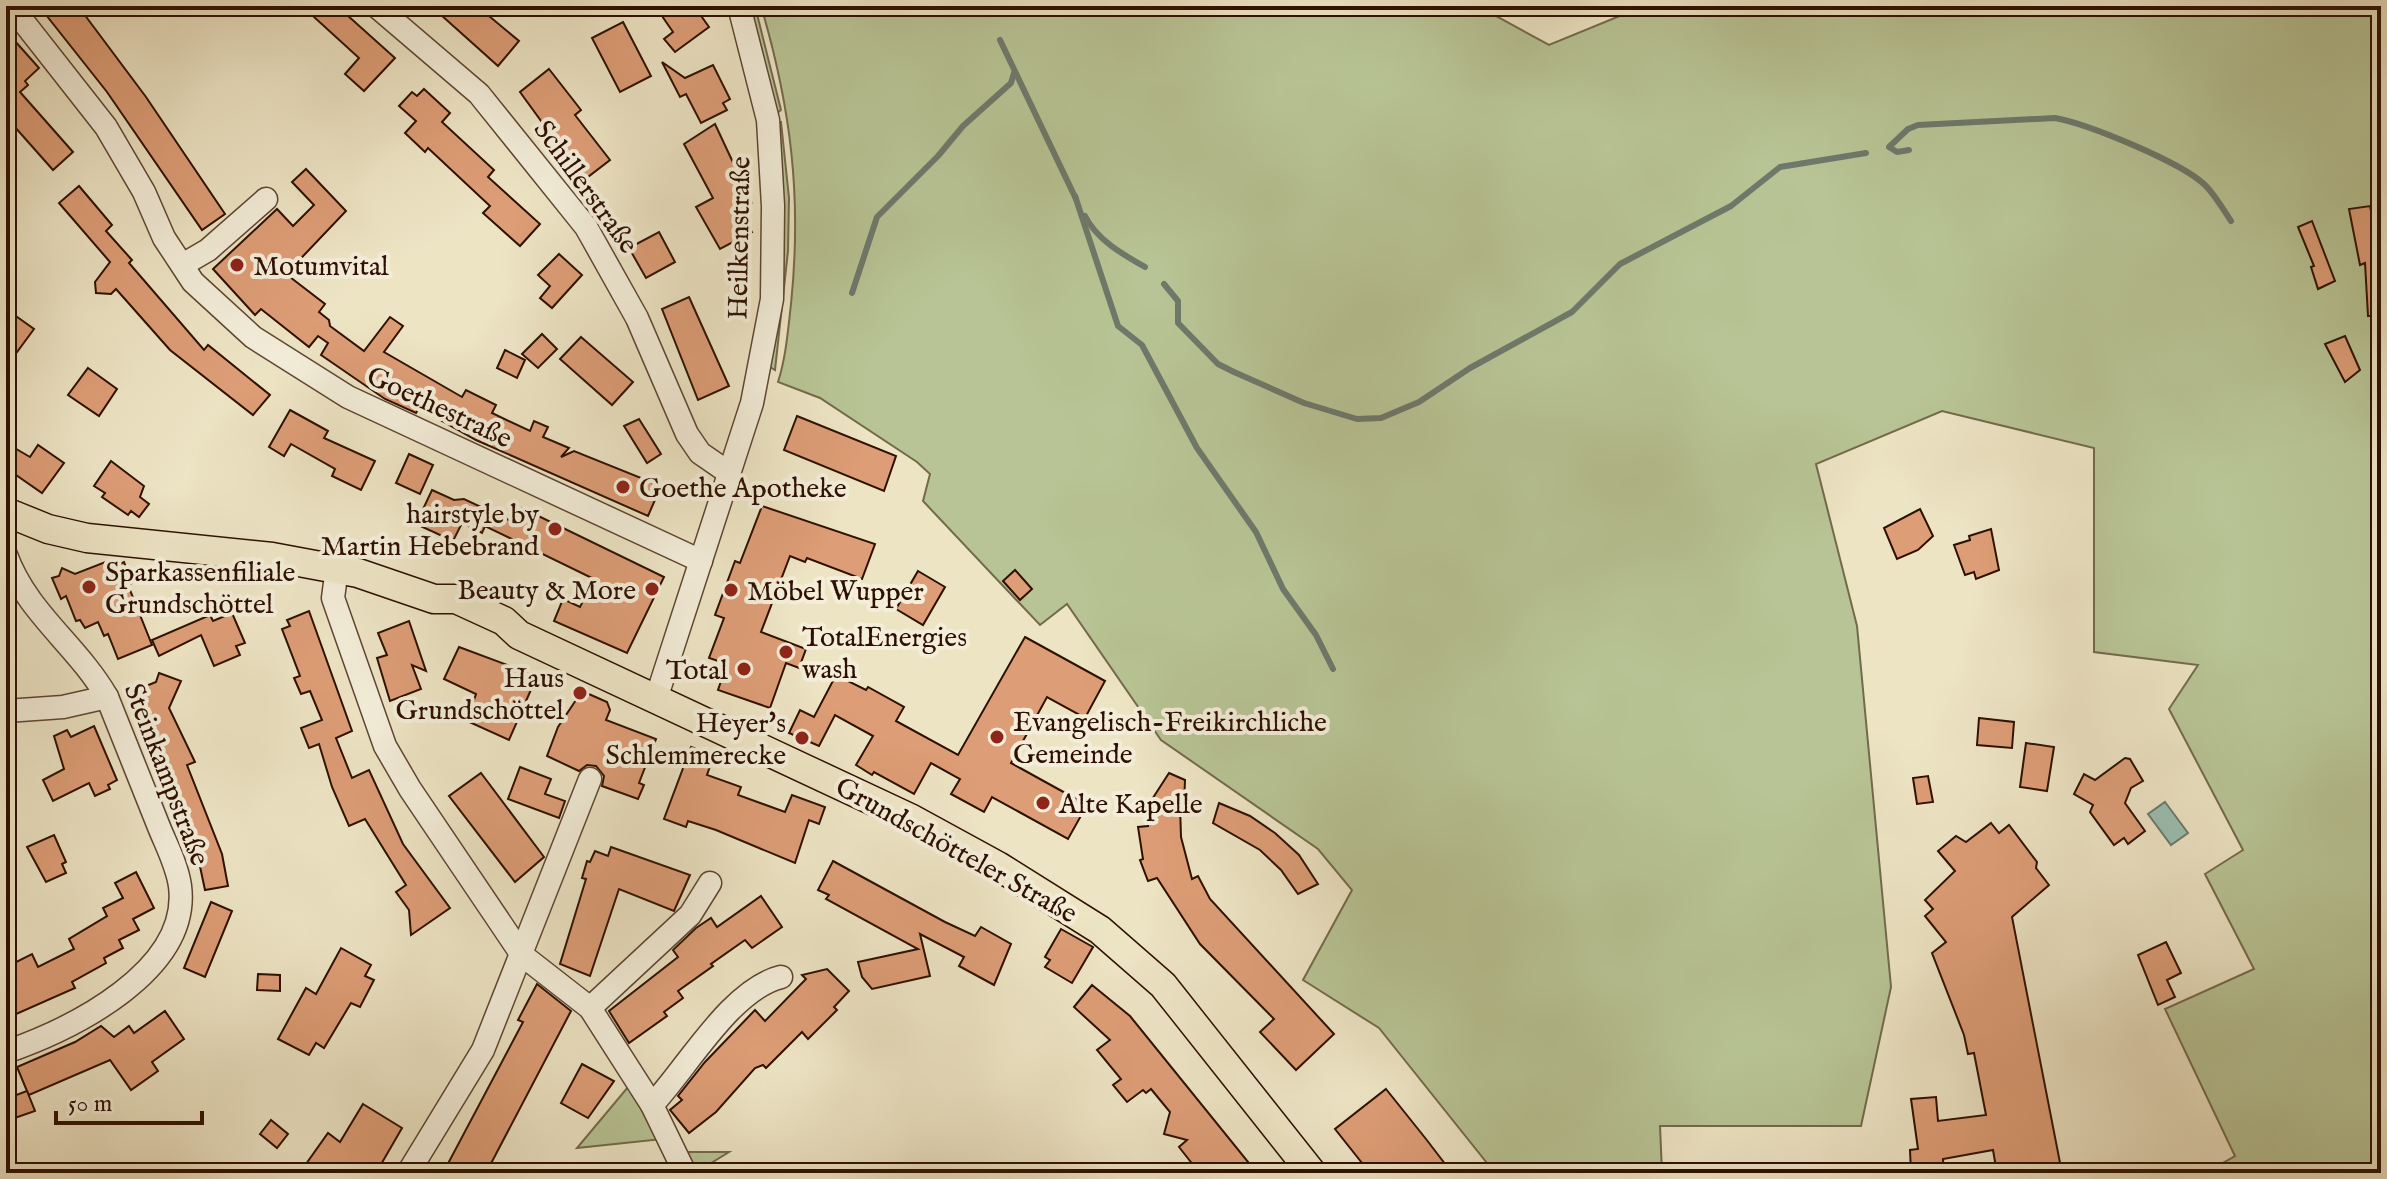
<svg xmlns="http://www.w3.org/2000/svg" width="2387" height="1179" font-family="'IM FELL English',serif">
	<rect width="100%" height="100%" fill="#ede4c4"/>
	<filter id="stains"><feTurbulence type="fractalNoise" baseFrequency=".0025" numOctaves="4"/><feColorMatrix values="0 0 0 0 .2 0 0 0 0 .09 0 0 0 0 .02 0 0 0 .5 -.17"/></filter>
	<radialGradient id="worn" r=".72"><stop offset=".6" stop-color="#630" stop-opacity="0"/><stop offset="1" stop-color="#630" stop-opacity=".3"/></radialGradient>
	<g fill="#b8c495" stroke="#736a4b" stroke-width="2">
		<polygon points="748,6 755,6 781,110 775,115"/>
		<path d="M761 6H1478L1549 45 1644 6H2381V1173H2205L2235 1156 2165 1009 2254 969 2205 874 2243 850 2169 709 2198 665 2094 652V448L1942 411 1816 464 1857 626 1891 987 1861 1126H1660L1662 1173H1495L1379 1028 1303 980 1352 890 1318 849 1161 740 1067 604 1040 625 923 501 930 474 917 462 820 398 778 382C786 357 788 330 791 304 802 197 791 108 761 6Z"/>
		<polygon points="781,122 789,198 788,251 775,370 770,367 777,123"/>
		<polygon points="633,1081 663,1139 577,1148"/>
		<polygon points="681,1152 729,1152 695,1173"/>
	</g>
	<polygon fill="#99bfb1" stroke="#6e796b" stroke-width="2" points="2165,802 2188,833 2171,845 2148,814"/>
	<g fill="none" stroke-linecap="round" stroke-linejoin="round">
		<g stroke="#6e796b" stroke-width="6">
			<polyline points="1000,40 1076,199"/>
			<path d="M1909 150 1897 152 1889 147 1908 129 1918 125 2055 118C2088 124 2181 162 2205 185 2215 195 2223 209 2231 221"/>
			<polyline points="1075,196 1118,326 1142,345 1197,448 1256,532 1283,589 1316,635 1333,669"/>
			<path d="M1085 216C1097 240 1122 254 1145 267"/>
			<polyline points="1164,284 1178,301 1178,323 1218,364 1234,372 1304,403 1357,419 1381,418 1419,402 1470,368 1572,312 1620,264 1731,206 1780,167 1866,153"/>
			<polyline points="852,293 877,217 938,156 963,126 1011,83 1014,73"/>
		</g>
	</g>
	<g fill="#dd9d76" stroke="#2e1001" stroke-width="2">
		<polygon points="39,6 78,6 146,97 225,214 202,230 107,92"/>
		<polygon points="302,6 337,6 395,58 364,91 345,74 359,58"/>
		<polygon points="431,6 477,6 519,41 498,66"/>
		<polygon points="676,6 694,6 709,27 675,52 664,39 673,32 662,16"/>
		<polygon points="623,22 651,76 620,92 592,38"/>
		<polygon points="6,31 39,68 25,81 28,85 20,92 73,152 53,170 6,117"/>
		<polygon points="662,62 685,78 713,65 730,99 723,103 727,110 701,123 686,94 680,97"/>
		<polygon points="549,69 581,110 575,115 610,160 584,180 520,92"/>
		<polygon points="424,89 450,113 442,122 494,170 488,177 540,224 520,246 483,213 490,206 428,148 425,152 405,133 416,121 399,106 412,92 417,96"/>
		<polygon points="715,124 752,203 741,212 752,232 720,249 696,207 713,198 684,144"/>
		<polygon points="306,169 346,211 286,274 325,304 319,312 329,320 330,326 364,351 390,317 403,326 384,352 462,397 466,390 496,405 492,413 530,431 534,421 548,427 543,437 569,448 561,457 574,451 661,486 648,516 476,440 419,408 416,413 385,399 321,355 328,343 318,336 309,347 261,309 255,315 213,269 277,209 293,226 314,205 292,182"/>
		<polygon points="79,186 112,225 106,231 132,260 129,263 204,350 208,345 270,395 253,415 170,350 116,289 111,294 96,293 95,282 110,262 59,203"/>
		<polygon points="2370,206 2381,261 2381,316 2368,316 2365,263 2360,265 2349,209"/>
		<polygon points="2312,221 2335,281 2318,289 2311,267 2314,266 2298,227"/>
		<polygon points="659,232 675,262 646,278 629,248"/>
		<polygon points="559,254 582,275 552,308 540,298 550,286 538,275"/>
		<polygon points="689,297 729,386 698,400 662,309"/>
		<polygon points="6,309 34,329 6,367"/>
		<polygon points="542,334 557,349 538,368 522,354"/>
		<polygon points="2345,336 2360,370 2345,382 2325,344"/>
		<polygon points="581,337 633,382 612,405 560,359"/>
		<polygon points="505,350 525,360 517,378 497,368"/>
		<polygon points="88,368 117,389 99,416 68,395"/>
		<polygon points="290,410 328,431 324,438 375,461 361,490 332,476 335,469 291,444 284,456 269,447"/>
		<polygon points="797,416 896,456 884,491 784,450"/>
		<polygon points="639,419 661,454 647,463 624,426"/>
		<polygon points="6,443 30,457 38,445 64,463 42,493 6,468"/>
		<polygon points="409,454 433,465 420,494 396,483"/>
		<polygon points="111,461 144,486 140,497 149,504 139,517 131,511 128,515 102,497 105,493 94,486"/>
		<polygon points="432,490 454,500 464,499 515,523 522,508 664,577 627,653 554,621 563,599 580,607 594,579 485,526 482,533 462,523 453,541 416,524"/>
		<polygon points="762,506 875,544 862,579 807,558 805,562 790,556 761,632 806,649 799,668 786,663 770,708 718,690 727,664 709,658 724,618 715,615 735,561 740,563"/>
		<polygon points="1920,509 1933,536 1918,550 1897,559 1884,528"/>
		<polygon points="1991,529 1999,570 1976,579 1974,572 1965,575 1954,545 1970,540 1969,536"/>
		<polygon points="108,561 111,568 124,562 132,583 128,585 152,645 118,659 108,634 104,636 98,622 85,628 80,620 76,621 66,596 61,599 52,578 59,576 62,568 75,574"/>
		<polygon points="1015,570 1032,589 1020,600 1003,581"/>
		<polygon points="918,571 945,587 923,625 896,609"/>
		<polygon points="309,611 352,731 336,738 352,778 369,770 403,844 450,908 411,935 409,910 396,892 406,885 365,819 349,826 332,787 319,744 309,748 301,728 322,720 310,691 301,694 294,678 300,676 282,629 290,626 287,620"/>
		<polygon points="232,613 245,643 236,646 240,655 214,666 201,635 159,656 152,640 210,615 213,621"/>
		<polygon points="409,621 426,671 412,665 421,689 390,701 377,658 387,655 378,633"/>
		<polygon points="1025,637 1105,681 1085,718 1047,697 1011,763 1087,805 1068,839 992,797 984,812 951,794 960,779 931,763 914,794 874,772 872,775 856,765 873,736 835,715 819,746 789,733 800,710 814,717 836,675 866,690 868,687 904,707 896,721 958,755"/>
		<polygon points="459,647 537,676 509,740 467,721 476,694 444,679"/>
		<polygon points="159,673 181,681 169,708 195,762 187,765 222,854 228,886 205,890 194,838 191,839 131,692 156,682"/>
		<polygon points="582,691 607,702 610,710 606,720 656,739 639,783 644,785 638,799 602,786 604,776 596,766 587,765 579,771 547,756 558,727"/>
		<polygon points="1979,718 2014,722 2012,748 1977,745"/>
		<polygon points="94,726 117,780 108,785 110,789 95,796 89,783 53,801 43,780 64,769 54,736 67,730 71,737"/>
		<polygon points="2026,743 2054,747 2047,791 2020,787"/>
		<polygon points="691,747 714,755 707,775 741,787 738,795 785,812 792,795 825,807 819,824 809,820 795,863 716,830 688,821 686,827 664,819"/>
		<polygon points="2125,758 2130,759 2143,781 2131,788 2125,803 2145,831 2128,844 2124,838 2114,845 2090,812 2093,805 2074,794 2084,774 2095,780"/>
		<polygon points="520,767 551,779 545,794 565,801 559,818 508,799"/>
		<polygon points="481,773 544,857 515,882 449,796"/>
		<polygon points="1169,773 1185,780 1184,806 1180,805 1181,837 1192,879 1198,876 1210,899 1334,1034 1296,1070 1260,1032 1274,1019 1200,944 1157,878 1148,881 1140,860 1143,859 1138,827 1148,826 1149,804"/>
		<polygon points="1928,776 1933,802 1917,804 1913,778"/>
		<polygon points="1219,803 1250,816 1275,833 1299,855 1318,884 1298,894 1281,870 1260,850 1213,823"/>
		<polygon points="1991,823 1999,833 2009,825 2037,862 2036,868 2049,885 2012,917 2062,1173 1997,1173 1993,1150 1943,1159 1944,1173 1911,1173 1910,1150 1918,1149 1911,1099 1936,1097 1938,1121 1986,1115 1974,1053 1968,1054 1964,1035 1932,953 1946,942 1925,916 1933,909 1925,900 1955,871 1938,851 1956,836 1966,842"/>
		<polygon points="54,835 66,862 62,864 66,873 46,882 27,847"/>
		<polygon points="611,847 690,875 674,911 619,889 590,976 560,964 586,879 582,878 587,861 590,862 595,851 608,856"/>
		<polygon points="833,861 945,922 975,936 981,927 1011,944 994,985 959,966 964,957 920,934 930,976 872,989 862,977 858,962 918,949 826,899 829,895 818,890"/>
		<polygon points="136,872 154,908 133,919 139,930 119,940 123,948 104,958 106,963 72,982 75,988 14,1015 6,999 6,967 32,954 38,967 74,949 69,939 107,916 103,908 123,898 115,883"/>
		<polygon points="761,896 782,927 752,948 745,940 711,964 713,966 678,991 683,998 664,1012 667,1016 629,1043 609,1011 678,957 673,950 696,928 711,918 717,927"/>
		<polygon points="211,902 232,911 205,977 184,968"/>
		<polygon points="1061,929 1093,947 1072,983 1045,967 1050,960 1045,957"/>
		<polygon points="2166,942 2181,973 2167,980 2175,997 2158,1005 2138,955"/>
		<polygon points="341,948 371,965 365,976 374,980 360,1007 351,1003 324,1048 316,1043 309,1055 278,1039 306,988 316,994"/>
		<polygon points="827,969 849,991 834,1007 837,1010 808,1039 802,1032 766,1068 763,1065 755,1068 716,1112 689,1133 670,1110 682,1100 678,1096 705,1062 755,1010 765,1021 806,979 802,975"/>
		<polygon points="258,974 280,975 280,991 257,990"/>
		<polygon points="537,984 571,1011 486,1173 443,1173 523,1022 518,1020"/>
		<polygon points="1092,985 1130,1016 1257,1173 1214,1173 1210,1167 1198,1171 1179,1147 1187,1140 1164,1134 1170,1112 1151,1089 1146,1093 1143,1090 1127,1102 1113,1085 1121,1079 1097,1050 1110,1040 1074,1007"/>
		<polygon points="165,1011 184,1039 152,1062 158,1071 131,1090 110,1060 29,1095 27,1091 35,1111 6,1121 6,1099 27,1091 17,1067 75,1042 101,1026 114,1037 129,1026 134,1033"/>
		<polygon points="582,1064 614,1081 588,1118 561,1103"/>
		<polygon points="1386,1089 1426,1139 1452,1173 1370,1173 1335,1129"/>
		<polygon points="363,1104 402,1128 376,1173 318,1173 306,1164 328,1133 340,1142"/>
		<polygon points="271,1120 288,1134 277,1148 260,1134"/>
	</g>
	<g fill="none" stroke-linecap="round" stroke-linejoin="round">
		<defs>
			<g id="minor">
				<polyline points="11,6 106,127 144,192 164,238 193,282 253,337 348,397 701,561"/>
				<polyline points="376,6 479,94 586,227 637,318 687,434 700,453 729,473"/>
				<polyline points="184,264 208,250 266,199"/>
				<path d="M6 555C27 613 77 645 107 697 124 739 140 780 157 822 165 843 177 864 180 886 191 971 72 1029 6 1052"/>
				<polyline points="337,568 333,598 385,746 410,789 522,955 590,1008 652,1105 685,1173"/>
				<polyline points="656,699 752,403 772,299 773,206 768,120 739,6"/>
				<polyline points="6,711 63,707 107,697"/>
				<polyline points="590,1008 690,915 710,883"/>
				<path d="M652 1105C687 1068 731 989 781 977"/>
				<polyline points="408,1173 483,1050 590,779"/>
			</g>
			<polyline id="major" points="6,512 48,529 87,538 272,557 358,573 434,599 456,599 504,621 519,635 912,819 998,866 1100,930 1163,985 1312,1173"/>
		</defs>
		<use href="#minor" stroke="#5e4532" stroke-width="25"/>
		<use href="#major" stroke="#2e1001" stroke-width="31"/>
		<use href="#minor" stroke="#f3edd9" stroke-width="22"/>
		<use href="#major" stroke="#ede4c4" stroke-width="28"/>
	</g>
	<g fill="#8f2418" stroke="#f3edd9" stroke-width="3">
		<circle cx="237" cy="265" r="8"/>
		<circle cx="623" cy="487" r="8"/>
		<circle cx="555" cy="529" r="8"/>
		<circle cx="89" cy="587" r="8"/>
		<circle cx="652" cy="589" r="8"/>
		<circle cx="731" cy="590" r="8"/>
		<circle cx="786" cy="652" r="8"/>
		<circle cx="744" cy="669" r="8"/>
		<circle cx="580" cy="693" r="8"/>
		<circle cx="997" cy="737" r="8"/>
		<circle cx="802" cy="738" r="8"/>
		<circle cx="1043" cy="803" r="8"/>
	</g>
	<g text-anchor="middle" stroke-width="8" stroke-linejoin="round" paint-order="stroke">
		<g font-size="28" fill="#2e1001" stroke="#f3edd9">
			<text transform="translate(587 186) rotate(54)" y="10">Schillerstraße</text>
			<text transform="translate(738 238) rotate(-89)" y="10">Heilkenstraße</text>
			<text transform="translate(440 406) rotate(25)" y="10">Goethestraße</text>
			<text transform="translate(168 774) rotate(69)" y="10">Steinkampstraße</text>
			<text transform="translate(957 849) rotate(29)" y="10">Grundschötteler Straße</text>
		</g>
		<g font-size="28" fill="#2e1001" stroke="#f3edd9" text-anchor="start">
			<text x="253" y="275">Motumvital</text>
			<text x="639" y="497">Goethe Apotheke</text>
			<text x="539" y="523" text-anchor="end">hairstyle by<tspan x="539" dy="32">Martin Hebebrand</tspan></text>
			<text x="105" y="581">Sparkassenfiliale<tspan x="105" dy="32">Grundschöttel</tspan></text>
			<text x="636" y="599" text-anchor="end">Beauty &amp; More</text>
			<text x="747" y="600">Möbel Wupper</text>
			<text x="802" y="646">TotalEnergies<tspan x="802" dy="32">wash</tspan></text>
			<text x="728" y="679" text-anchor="end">Total</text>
			<text x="564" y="687" text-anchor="end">Haus<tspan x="564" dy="32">Grundschöttel</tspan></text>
			<text x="1013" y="731">Evangelisch-Freikirchliche<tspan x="1013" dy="32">Gemeinde</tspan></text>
			<text x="786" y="732" text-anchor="end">Heyer's<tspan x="786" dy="32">Schlemmerecke</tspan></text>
			<text x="1059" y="813">Alte Kapelle</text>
		</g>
	</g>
	<rect width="2387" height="1179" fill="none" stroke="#ede4c4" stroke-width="32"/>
	<rect x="8" y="8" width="2371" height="1163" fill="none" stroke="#2e1001" stroke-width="4"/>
	<rect x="16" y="16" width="2355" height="1147" fill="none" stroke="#2e1001" stroke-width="2"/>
	<path d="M56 1111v12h146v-12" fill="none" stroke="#2e1001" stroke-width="4"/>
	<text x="68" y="1111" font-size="24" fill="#2e1001" stroke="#f3edd9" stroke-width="6" paint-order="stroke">50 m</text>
	<rect width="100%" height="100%" filter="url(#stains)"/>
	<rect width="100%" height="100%" fill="url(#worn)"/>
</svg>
